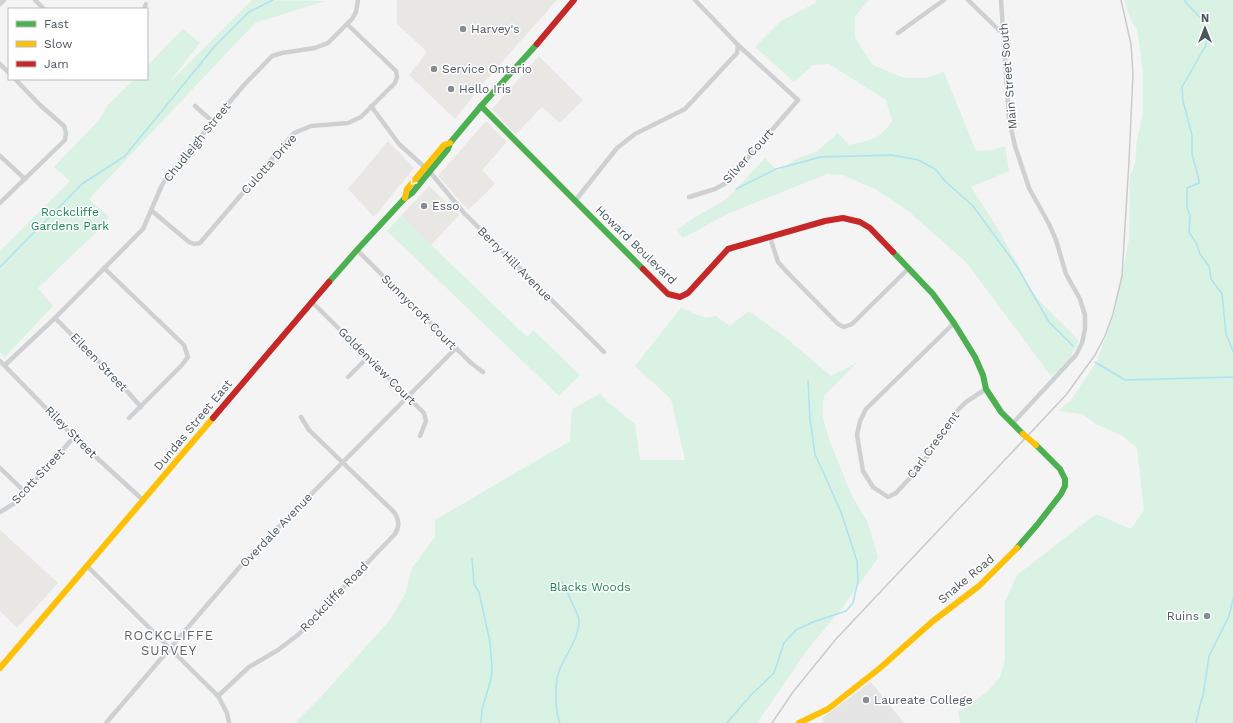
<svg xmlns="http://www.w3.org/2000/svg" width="1233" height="723" font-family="'Work Sans',sans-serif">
	<rect width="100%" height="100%" fill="#f4f4f4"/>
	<g fill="#e8e7e3">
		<polygon points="397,0 557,0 487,79 455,119 409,75 427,52 397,24"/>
		<polygon points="539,56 583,100 560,123 542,107 516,134 492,109"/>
		<polygon points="486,121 507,142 482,170 495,184 468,210 438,176"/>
		<polygon points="388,141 414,168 374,217 348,189"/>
		<polygon points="429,186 459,215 431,245 401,216"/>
		<polygon points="0,530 58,583 17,628 0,611"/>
	</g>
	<polygon fill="#e6e5e6" points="871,682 904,723 823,723 822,718"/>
	<g fill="#d9f2e3">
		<polygon points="252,0 325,1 255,23 89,199 109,217 105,220 107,222 38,288 53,306 5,357 0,352 0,251 70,181 54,167 100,119 107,106 134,79 147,79 147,66 183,29 200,43 168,84"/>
		<path d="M817 0H869L855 16V38L873 65 904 78H926L944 72 976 151 992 150 1005 146 1009 171 971 187 997 227 1035 296 1079 341 1068 363 1051 376 966 262 907 210 877 190 843 175 827 174 727 214 683 238 677 230 695 217 727 199 765 158 778 171 798 158 816 152 838 133 849 145C871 140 879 140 892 121L886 100 829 64 813 65 794 82 755 47 781 21 815 3Z"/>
		<polygon points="1124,0 1233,0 1233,723 960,723 958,711 966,708 967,706 987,692 1000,677 1005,660 1005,602 1017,575 1096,514 1131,529 1144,510 1137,448 1123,436 1096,424 1082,414 1058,411 1071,400 1097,361 1115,311 1129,239 1130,176 1135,163 1137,140 1143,112 1143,73 1137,28 1132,23"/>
		<polygon points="401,216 527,337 533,330 580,375 559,396 387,231"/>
		<polygon points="681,308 706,318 716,316 730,326 749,311 785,337 831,376 858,362 825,395 823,401 823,418 829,439 851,494 868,523 878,558 842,608 808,649 757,723 295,723 319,699 390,620 405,594 412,568 435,537 435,520 570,441 572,409 600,394 607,401 635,424 640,460 685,460 671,399 635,366"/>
	</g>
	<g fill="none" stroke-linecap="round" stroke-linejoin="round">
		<g stroke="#aee2f0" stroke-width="1.5">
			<polyline points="1184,0 1203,21 1206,34 1206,45 1182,87 1183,101 1192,135 1192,154 1199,180 1199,183 1187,188 1187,207 1190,216 1189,232 1196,243 1200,254 1209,266 1211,279 1222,294 1226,334 1233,351"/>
			<polyline points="736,189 776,169 821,157 892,155 918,160 935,169 945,181 973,206 1016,265 1049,322 1073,346"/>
			<polyline points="0,267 82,184 125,156 215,46 249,12 273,0"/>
			<polyline points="1095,362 1125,380 1233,377"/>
			<polyline points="472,559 474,584 479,592 490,642 492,668 491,679 482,709 481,723"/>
			<path d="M560 723C555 712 555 686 558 674 564 655 579 641 579 620 578 613 565 589 562 581"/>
			<polyline points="727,723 750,696 774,673 784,643 796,630 813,622 846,611 853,603 858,581 857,561 841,512 815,454 810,419 808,381"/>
			<polyline points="1196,723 1201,701 1203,696 1209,656 1229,616 1233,599"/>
		</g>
		<g stroke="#ced0d2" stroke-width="4.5">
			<polyline points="35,0 44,9"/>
			<polyline points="968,0 1004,35"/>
			<polyline points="1001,0 1009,119 1015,146 1029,188 1049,224 1056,240 1066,274 1080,299 1085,315 1085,329 1082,343 1076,355 1013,423"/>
			<polyline points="0,4 4,0"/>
			<polyline points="144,9 146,4"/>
			<polyline points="898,33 944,0"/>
			<polyline points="0,64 9,73"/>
			<polyline points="195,106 213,122"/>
			<polyline points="371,106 399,144 430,172 464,213 604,352"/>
			<polyline points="0,156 25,179"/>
			<polyline points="689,197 715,189 726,183 798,100 738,45 695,0"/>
			<polyline points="575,201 617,148 635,134 685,109 737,53 738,45"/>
			<polyline points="0,203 65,140 66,133 64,126 40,105 15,79"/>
			<polyline points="152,211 189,242 194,244 200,243 294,133 311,126 348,123 361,117 395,83 397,77 396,71 347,24"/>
			<polyline points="770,237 778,262 787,272 838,324 844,327 852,324 908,269"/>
			<polyline points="357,250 471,363 483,372"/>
			<polyline points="104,268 184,345 188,357 182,365 129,418"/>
			<polyline points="313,303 424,413 426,421 420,436"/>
			<polyline points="55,318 119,382 141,407"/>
			<polyline points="954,323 866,409 860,421 857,435 863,471 873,487 888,497 896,493 921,466 955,413 966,402 986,389"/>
			<polyline points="0,361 74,437 144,501"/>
			<polyline points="5,365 55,318 143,229 162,185 170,173 244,85 272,56 282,53 315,48 328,43 352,19 356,12 358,0"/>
			<polyline points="348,377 368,357"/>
			<polyline points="0,468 25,492"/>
			<polyline points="0,512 15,503 74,437"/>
			<polyline points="87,566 218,696 227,713 229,723"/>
			<path d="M218 696 249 667 278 650 299 634 395 534C400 526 399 520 394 512L309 430 301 417"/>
			<polyline points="106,723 244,562 456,348"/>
		</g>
		<g stroke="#4caf50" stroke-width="6">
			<polyline points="481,106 643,269"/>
			<polyline points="893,252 933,294 954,323 975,357 983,375 986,389 1001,412 1023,434"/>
			<polyline points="329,282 357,250 405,198 412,193 448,149 450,143 481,106 537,44"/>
			<polyline points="1017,548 1037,525 1061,494 1065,486 1065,479 1060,469 1036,445"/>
		</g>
		<g stroke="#ffc107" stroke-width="6">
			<polyline points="405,198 407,189 444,145 450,143"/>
			<polyline points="0,668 213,418"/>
			<polyline points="799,723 828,709 880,668 933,621 979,586 1017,548"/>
		</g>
		<g stroke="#c62828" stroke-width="6">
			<polyline points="537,44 574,0"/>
			<polyline points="643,269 668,294 680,297 688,293 728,249 825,221 843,218 860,222 870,228 893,252"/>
			<polyline points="213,418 329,282"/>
		</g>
		<polyline stroke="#c9cacc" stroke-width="1.5" points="772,723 793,692 836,639 1066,395 1095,355 1105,336 1113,314 1122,276 1129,161 1133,74 1131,44 1121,0"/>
		<polyline stroke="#ffc107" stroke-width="6" points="1023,434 1036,445"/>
	</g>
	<defs><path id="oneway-chevron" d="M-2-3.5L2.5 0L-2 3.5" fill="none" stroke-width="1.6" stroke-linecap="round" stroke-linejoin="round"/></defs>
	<use stroke="#f6fbf6" href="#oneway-chevron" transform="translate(413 182) rotate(130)"/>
	<g fill="#868d94" stroke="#fff" stroke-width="1.5">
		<circle cx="463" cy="29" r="4"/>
		<circle cx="434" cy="69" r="4"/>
		<circle cx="451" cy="89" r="4"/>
		<circle cx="424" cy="206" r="4"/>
		<circle cx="1207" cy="616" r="4"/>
		<circle cx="866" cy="700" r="4"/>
	</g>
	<g text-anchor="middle" stroke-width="3" stroke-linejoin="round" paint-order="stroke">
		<g font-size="12" fill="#4a5661" stroke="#fff" text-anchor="start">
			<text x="471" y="33">Harvey's</text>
			<text x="442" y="73">Service Ontario</text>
			<text x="459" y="93">Hello Iris</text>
			<text x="432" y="210">Esso</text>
			<text x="1199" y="620" text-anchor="end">Ruins</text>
			<text x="874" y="704">Laureate College</text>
		</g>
		<g font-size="12" fill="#4a5661" stroke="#fff">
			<text transform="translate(1008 76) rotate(-95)" y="4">Main Street South</text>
			<text transform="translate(197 142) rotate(-51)" y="4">Chudleigh Street</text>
			<text transform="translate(748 156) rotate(-48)" y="4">Silver Court</text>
			<text transform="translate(269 164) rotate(-48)" y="4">Culotta Drive</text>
			<text transform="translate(636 245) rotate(44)" y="4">Howard Boulevard</text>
			<text transform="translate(515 264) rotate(45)" y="4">Berry Hill Avenue</text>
			<text transform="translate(419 312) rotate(45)" y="4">Sunnycroft Court</text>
			<text transform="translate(99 362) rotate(46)" y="4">Eileen Street</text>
			<text transform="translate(377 366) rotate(45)" y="4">Goldenview Court</text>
			<text transform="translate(193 425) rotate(-50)" y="4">Dundas Street East</text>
			<text transform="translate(71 432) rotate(45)" y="4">Riley Street</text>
			<text transform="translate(933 445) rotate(-54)" y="4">Carl Crescent</text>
			<text transform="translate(38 476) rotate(-47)" y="4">Scott Street</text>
			<text transform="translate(276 530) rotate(-46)" y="4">Overdale Avenue</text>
			<text transform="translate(966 579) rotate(-40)" y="4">Snake Road</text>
			<text transform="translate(334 597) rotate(-46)" y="4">Rockcliffe Road</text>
		</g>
		<g font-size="12" fill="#17864f" stroke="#fff">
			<text x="70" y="216">Rockcliffe<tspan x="70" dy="14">Gardens Park</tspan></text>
			<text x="590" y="591">Blacks Woods</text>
		</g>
		<g font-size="13" letter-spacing="1" fill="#5f6368" stroke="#fff">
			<text x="169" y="640">ROCKCLIFFE<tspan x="169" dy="15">SURVEY</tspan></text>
		</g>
	</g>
	<rect x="8" y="8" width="140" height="72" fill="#ffffff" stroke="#b7bbc0"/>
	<rect x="16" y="21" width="20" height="6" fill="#4caf50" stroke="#b7bbc0"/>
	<text x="44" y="28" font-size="12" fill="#4a5661">Fast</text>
	<rect x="16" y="41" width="20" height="6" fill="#ffc107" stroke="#b7bbc0"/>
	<text x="44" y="48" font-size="12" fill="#4a5661">Slow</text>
	<rect x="16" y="61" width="20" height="6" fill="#c62828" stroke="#b7bbc0"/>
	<text x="44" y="68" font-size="12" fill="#4a5661">Jam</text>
	<g transform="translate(1205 28)" stroke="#ffffff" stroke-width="3" paint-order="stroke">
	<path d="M0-3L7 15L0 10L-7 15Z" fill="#4a5661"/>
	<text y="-6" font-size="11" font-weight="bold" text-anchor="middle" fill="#4a5661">N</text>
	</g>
</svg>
